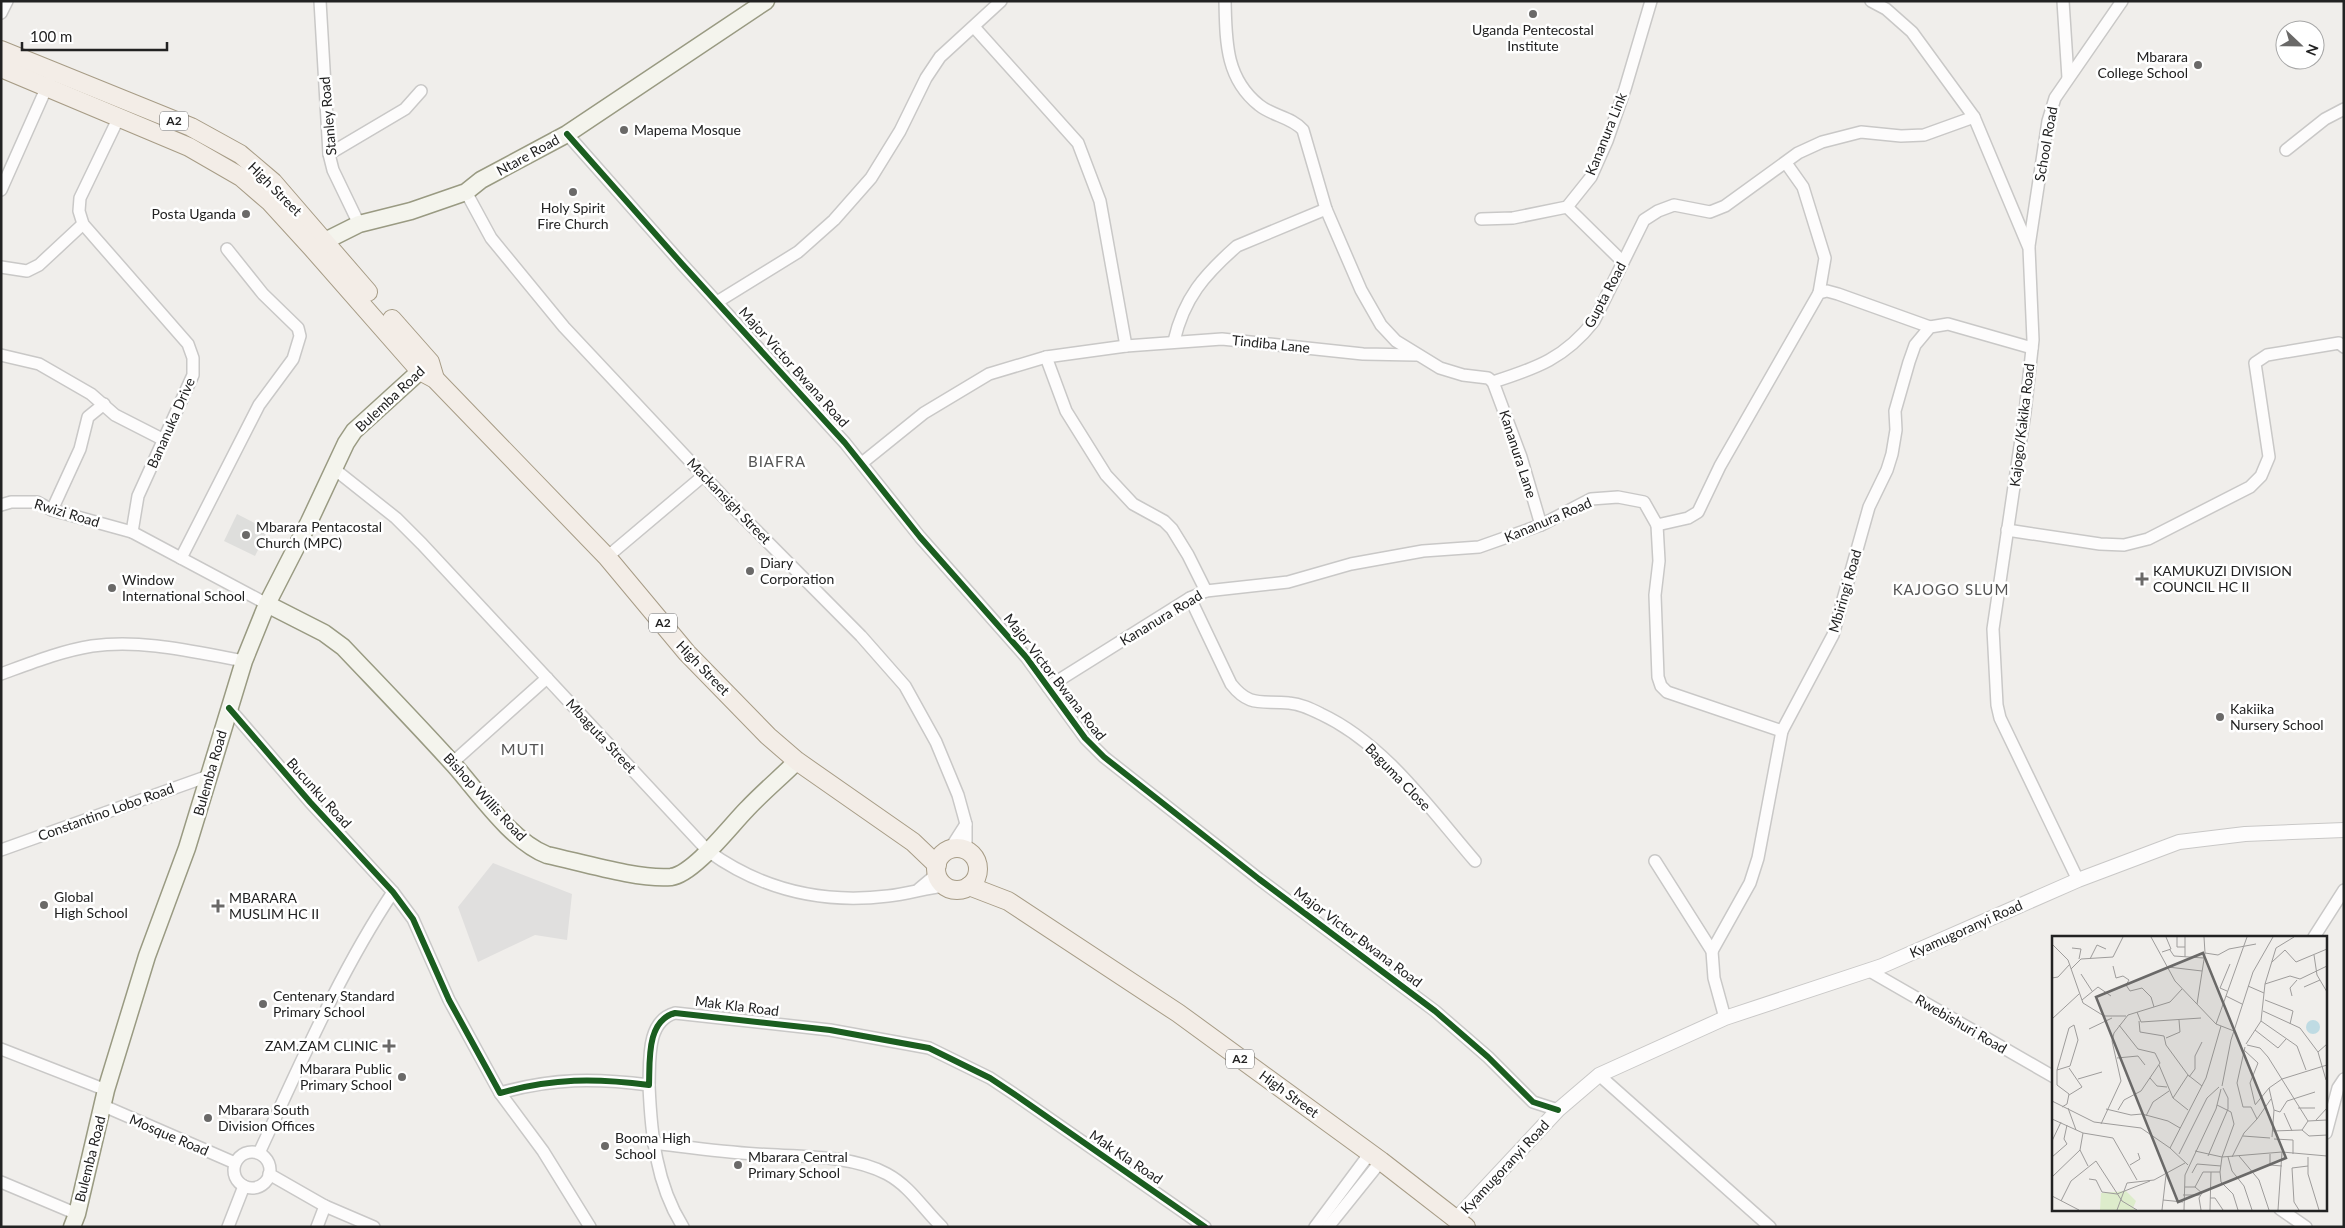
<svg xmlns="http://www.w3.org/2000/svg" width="2345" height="1228" font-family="Lato,sans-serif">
	<rect width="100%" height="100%" fill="#f0eeeb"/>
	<polygon fill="#dededc" points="237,514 268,530 255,556 224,541"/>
	<polygon fill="#e0dfde" points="493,863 572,894 567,940 535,935 478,962 458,907"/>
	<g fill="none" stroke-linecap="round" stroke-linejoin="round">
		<defs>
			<g id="minor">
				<polyline points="320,1 329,154 333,170 359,224"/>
				<path d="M1225 1C1226 40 1225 78 1259 105 1272 116 1292 117 1303 130L1326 209 1361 290 1381 325 1396 341 1440 368 1463 375 1488 378 1493 382C1537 368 1565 358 1594 321L1644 220 1658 211 1674 205 1710 212 1725 206 1798 153 1822 142 1861 132 1901 136 1924 135 1974 117"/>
				<polyline points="1871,1 1886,9 1912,32 1974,117 2029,248 2033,340 2025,412 1993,629 1997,705 2000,718 2078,880"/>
				<polyline points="2063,1 2068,78"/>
				<polyline points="1,13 7,1"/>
				<polyline points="974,27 1078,143 1100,201 1126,346"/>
				<polyline points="119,117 80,198 79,211 83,224 188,344 193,358 193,375 138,496 132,532 267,604"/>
				<polyline points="567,134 682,264 845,443 920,537 1026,657 1085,738 1104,757 1259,879 1435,1011 1488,1057 1533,1102 1558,1110"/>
				<polyline points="2286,150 2325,119 2344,109"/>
				<polyline points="329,154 405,109 421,91"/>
				<polyline points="1786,163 1803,187 1825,258 1819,293"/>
				<polyline points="1,190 49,82"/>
				<polyline points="466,192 491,238 564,327 733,507 861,636 905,686 936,742 958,795 966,824 966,850"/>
				<polyline points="1567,207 1623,262"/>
				<polyline points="1481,219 1513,218 1567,207 1591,177 1607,141 1625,89 1651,1"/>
				<polyline points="2029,246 2048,121 2055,98 2122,1"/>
				<polyline points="1,267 27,271 39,265 83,224"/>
				<polyline points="717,302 798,252 834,220 871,178 900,131 926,78 940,57 1001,1"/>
				<path d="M1174 341C1184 298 1204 275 1237 246L1326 209"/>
				<polyline points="1,355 39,364 91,394 115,415 164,440"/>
				<polyline points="1046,357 1066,411 1106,475 1133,504 1164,521 1172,529 1188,555 1206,591"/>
				<polyline points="1493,382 1521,457 1541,525"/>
				<polyline points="862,463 924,413 989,374 1046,357 1126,346 1222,339 1363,354 1416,355"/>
				<path d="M333 468 396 518 422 544 708 851C762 890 822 904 888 896 907 894 926 888 944 886"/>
				<polyline points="1,505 11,502 37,502 52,510 132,532"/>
				<polyline points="52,510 80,449 88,417 104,404"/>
				<polyline points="1657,525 1659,561 1655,595 1658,677 1661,686 1667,692 1782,731"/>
				<polyline points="2007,530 2100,544 2124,545 2148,539 2250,487 2261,476 2269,457 2255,363 2267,355 2339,343 2344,347"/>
				<polyline points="607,557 703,476"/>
				<polyline points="181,558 259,405 293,359 300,336 298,328 263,294 227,249"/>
				<path d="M1190 598 1231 684C1250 708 1261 700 1289 703 1301 704 1311 709 1321 714 1385 744 1430 809 1475 861"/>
				<path d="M1 674C31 663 61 651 92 646 143 639 194 652 244 661"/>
				<polyline points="1048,687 1190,598 1206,591 1288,582 1351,564 1423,551 1479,547 1541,525 1591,499 1618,497 1644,502 1657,525 1688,518 1698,512 1720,466 1819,293 1827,291 1838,294 1930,327"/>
				<path d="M229 708 310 802 393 892 413 919 449 1000 500 1093C553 1078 595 1078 649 1085 650 1061 646 1021 675 1013L830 1030 929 1048 990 1078 1017 1096 1205 1227"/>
				<polyline points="452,763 547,678"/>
				<polyline points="950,849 966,824"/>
				<polyline points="1,850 211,775"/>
				<polyline points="1655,861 1712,951 1714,978 1725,1018"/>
				<polyline points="919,889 937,874"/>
				<polyline points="2314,937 2344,890"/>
				<polyline points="1712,951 1750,883 1758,858 1782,731 1833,635 1869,507 1887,470 1892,454 1896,430 1895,411 1909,362 1915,345 1930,327 1948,324 2032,348"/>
				<polyline points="1868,970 2054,1077"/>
				<polyline points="1,1049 106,1090"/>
				<polyline points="1599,1075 1770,1227"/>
				<path d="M649 1085C651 1134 656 1184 683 1227"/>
				<polyline points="500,1093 543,1151 590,1227"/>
				<polyline points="104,1106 235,1163"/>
				<polyline points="2326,1133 2338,1088 2344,1079"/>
				<path d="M653 1143C687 1147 721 1152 756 1154 798 1157 849 1154 887 1174 911 1187 923 1209 942 1227"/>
				<circle cx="252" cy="1170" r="18"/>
				<path d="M259 1153C300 1065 339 973 393 892"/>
				<polyline points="269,1174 325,1206 374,1227"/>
				<polyline points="1,1182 77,1214"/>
				<polyline points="2280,1209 2306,1227"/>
				<polyline points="228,1227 244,1186"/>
				<polyline points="317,1227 325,1206"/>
				<polyline points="1315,1227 1370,1153"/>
				<polyline points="1328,1227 1381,1161"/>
			</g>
			<polyline id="tertiary" points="1456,1219 1558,1110 1599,1075 1725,1018 1882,966 2078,880 2179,842 2245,834 2344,830"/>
			<g id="secondary">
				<polyline points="325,241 359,224 411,211 466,192 481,180 567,134 766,1"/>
				<path d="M267 604 324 633 343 647C380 686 418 725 454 765 479 793 511 841 547 855 580 862 639 880 671 877 694 874 731 825 747 809 763 792 781 777 797 761"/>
				<polyline points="72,1227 77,1214 106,1090 147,956 187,848 244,661 267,604 309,522 346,443 354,431 430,362"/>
			</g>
			<g id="primary">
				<polyline points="1,50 191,127 240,154 273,182 368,292"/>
				<polyline points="1,68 189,147 241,177 270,202 312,248 420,371 435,379 607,557 687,653 768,736 797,761 913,842 937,865"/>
				<polyline points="392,319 430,362 435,379"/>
				<circle cx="957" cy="869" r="21"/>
				<polyline points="969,886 1008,901 1178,1013 1381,1161 1466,1227"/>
			</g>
		</defs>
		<use href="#minor" stroke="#c9c8c7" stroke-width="14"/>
		<use href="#tertiary" stroke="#c9c8c7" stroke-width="16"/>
		<use href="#secondary" stroke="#999a82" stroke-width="19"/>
		<use href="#primary" stroke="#a79c86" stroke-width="20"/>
		<use href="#minor" stroke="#fdfcfc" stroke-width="11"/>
		<use href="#tertiary" stroke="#fdfcfc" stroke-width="14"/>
		<use href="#secondary" stroke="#f4f4ed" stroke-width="16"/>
		<use href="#primary" stroke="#f3ede7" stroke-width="18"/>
		<defs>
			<g id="cycleway">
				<polyline points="567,134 682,264 845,443 920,537 1026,657 1085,738 1104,757 1259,879 1435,1011 1488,1057 1533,1102 1558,1110"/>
				<path d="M229 708 310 802 393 892 413 919 449 1000 500 1093C553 1078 595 1078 649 1085 650 1061 646 1021 675 1013L830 1030 929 1048 990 1078 1017 1096 1205 1227"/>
			</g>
		</defs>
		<use href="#cycleway" stroke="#fff" stroke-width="9"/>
		<use href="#cycleway" stroke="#1b5e20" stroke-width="6"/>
	</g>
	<g fill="#6a6968" stroke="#fff" stroke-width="2">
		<circle cx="1533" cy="14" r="5"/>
		<circle cx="2198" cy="65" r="5"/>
		<circle cx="624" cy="130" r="5"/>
		<circle cx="573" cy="192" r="5"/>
		<circle cx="246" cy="214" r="5"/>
		<circle cx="246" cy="535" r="5"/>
		<circle cx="750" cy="571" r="5"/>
		<path d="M2139.5 571.5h5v5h5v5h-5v5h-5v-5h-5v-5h5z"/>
		<circle cx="112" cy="588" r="5"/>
		<circle cx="2220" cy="717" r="5"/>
		<circle cx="44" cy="905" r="5"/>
		<path d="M215.5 898.5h5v5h5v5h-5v5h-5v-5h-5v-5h5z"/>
		<circle cx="263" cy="1004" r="5"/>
		<path d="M386.5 1038.5h5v5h5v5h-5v5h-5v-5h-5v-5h5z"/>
		<circle cx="402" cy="1077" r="5"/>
		<circle cx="208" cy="1118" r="5"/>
		<circle cx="605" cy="1146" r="5"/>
		<circle cx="738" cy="1165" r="5"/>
	</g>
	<g text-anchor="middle" stroke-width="5" stroke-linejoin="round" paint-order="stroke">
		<g fill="#fff" stroke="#646464" stroke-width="1">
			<rect x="160" y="111.5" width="28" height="19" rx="4"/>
			<rect x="649" y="613.5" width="28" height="19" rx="4"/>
			<rect x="1226" y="1049.5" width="28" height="19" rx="4"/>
		</g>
		<g font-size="12" font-weight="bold" fill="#222">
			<text x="174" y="125">A2</text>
			<text x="663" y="627">A2</text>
			<text x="1240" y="1063">A2</text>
		</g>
		<g font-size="14" fill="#222" stroke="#fff" text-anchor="start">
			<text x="1533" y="35" text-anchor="middle">Uganda Pentecostal<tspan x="1533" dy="16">Institute</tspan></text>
			<text x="2188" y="62" text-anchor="end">Mbarara<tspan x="2188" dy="16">College School</tspan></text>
			<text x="634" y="135">Mapema Mosque</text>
			<text x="573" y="213" text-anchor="middle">Holy Spirit<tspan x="573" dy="16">Fire Church</tspan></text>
			<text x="236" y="219" text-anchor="end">Posta Uganda</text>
			<text x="256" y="532">Mbarara Pentacostal<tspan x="256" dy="16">Church (MPC)</tspan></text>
			<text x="760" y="568">Diary<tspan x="760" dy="16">Corporation</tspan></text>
			<text x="2153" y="576">KAMUKUZI DIVISION<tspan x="2153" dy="16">COUNCIL HC II</tspan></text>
			<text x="122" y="585">Window<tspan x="122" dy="16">International School</tspan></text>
			<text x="2230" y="714">Kakiika<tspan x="2230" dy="16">Nursery School</tspan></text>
			<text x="54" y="902">Global<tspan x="54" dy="16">High School</tspan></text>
			<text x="229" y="903">MBARARA<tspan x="229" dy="16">MUSLIM HC II</tspan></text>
			<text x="273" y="1001">Centenary Standard<tspan x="273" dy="16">Primary School</tspan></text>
			<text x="378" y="1051" text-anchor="end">ZAM.ZAM CLINIC</text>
			<text x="392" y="1074" text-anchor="end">Mbarara Public<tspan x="392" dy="16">Primary School</tspan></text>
			<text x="218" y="1115">Mbarara South<tspan x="218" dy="16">Division Offices</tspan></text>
			<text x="615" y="1143">Booma High<tspan x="615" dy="16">School</tspan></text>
			<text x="748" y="1162">Mbarara Central<tspan x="748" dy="16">Primary School</tspan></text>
		</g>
		<g font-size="14" fill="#222" stroke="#fff">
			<text transform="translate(328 116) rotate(-95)" y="5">Stanley Road</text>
			<text transform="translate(1606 134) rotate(-68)" y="5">Kananura Link</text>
			<text transform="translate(2046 144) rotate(-80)" y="5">School Road</text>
			<text transform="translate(528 155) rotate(-29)" y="5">Ntare Road</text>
			<text transform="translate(275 189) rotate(45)" y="5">High Street</text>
			<text transform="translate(1605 295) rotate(-62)" y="5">Gupta Road</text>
			<text transform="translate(1271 344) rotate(6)" y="5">Tindiba Lane</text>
			<text transform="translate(794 367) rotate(48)" y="5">Major Victor Bwana Road</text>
			<text transform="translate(390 399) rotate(-43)" y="5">Bulemba Road</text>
			<text transform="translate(171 423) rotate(-66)" y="5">Bananuka Drive</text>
			<text transform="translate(2022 425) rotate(-83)" y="5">Kajogo/Kakika Road</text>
			<text transform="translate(1518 454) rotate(72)" y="5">Kananura Lane</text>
			<text transform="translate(729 501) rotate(46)" y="5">Mackansigh Street</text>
			<text transform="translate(67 513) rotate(17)" y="5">Rwizi Road</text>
			<text transform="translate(1548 520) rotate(-23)" y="5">Kananura Road</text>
			<text transform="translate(1845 591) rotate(-74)" y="5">Mbiringi Road</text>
			<text transform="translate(1161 618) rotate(-31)" y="5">Kananura Road</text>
			<text transform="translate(703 668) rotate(46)" y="5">High Street</text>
			<text transform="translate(1055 677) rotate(52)" y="5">Major Victor Bwana Road</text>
			<text transform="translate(601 736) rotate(47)" y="5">Mbaguta Street</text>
			<text transform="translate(210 773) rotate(-74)" y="5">Bulemba Road</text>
			<text transform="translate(1398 777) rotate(46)" y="5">Baguma Close</text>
			<text transform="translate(319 793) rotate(48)" y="5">Bucunku Road</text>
			<text transform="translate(485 797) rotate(47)" y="5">Bishop Willis Road</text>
			<text transform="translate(106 812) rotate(-20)" y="5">Constantino Lobo Road</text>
			<text transform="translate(1966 929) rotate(-24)" y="5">Kyamugoranyi Road</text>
			<text transform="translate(1358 937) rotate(37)" y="5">Major Victor Bwana Road</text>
			<text transform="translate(737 1006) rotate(7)" y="5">Mak Kla Road</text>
			<text transform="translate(1961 1024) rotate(30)" y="5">Rwebishuri Road</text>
			<text transform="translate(1289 1094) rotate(36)" y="5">High Street</text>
			<text transform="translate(169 1135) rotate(23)" y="5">Mosque Road</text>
			<text transform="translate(1126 1157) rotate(34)" y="5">Mak Kla Road</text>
			<text transform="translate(90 1159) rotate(-76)" y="5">Bulemba Road</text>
			<text transform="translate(1505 1167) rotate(-47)" y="5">Kyamugoranyi Road</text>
		</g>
		<g font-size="15" letter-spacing="1" fill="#555" stroke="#fff">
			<text x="777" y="467">BIAFRA</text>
			<text x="1951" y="595">KAJOGO SLUM</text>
		</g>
		<g font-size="16" letter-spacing="1" fill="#555" stroke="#fff">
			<text x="523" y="755">MUTI</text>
		</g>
	</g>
	<g transform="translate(2052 936)">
		<rect width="275" height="275" fill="#f0eeeb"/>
		<path d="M74 255 84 265 81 272 84 274H48L49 257Z" fill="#ddeccb"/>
		<path d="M254 91a7 7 0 1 1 14 0a7 7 0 1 1-14 0Z" fill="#bfdbe3"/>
		<path fill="none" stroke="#9e9c9b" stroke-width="1" d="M99 1 123 45 164 88 182 95M125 1V11H133M0 8 16 24 31 67 52 80H74M20 12 29 13 27 23M118 14 122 20 152 22M110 16 119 13 114 1M153 17 166 19 177 13 204 8M262 19 265 39 275 56M133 21V1M38 23 45 9 54 13M220 26 233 14 244 26 275 13M61 30 64 42 71 40 77 44 74 49 78 55 90 52 99 61 102 71M116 31 150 35M19 33 29 23 61 21 71 1M29 38 40 55M0 42 6 41 18 28M213 48 224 12 242 1M196 50 212 57M252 51 268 44M175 55 168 52 178 28M174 60 190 68M240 60 238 52 245 44M30 64 46 51 59 60M213 64 241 75 238 88M145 68 153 17 152 1M211 75 248 92 266 116M85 76 89 86 149 82M0 83 27 58M87 85 88 96 112 100 114 109 136 139 150 150M209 85 245 110 254 134M164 88 195 1M37 93 60 82M203 94 226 112 234 103M114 102 128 96 127 84M194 108 209 85 213 48 238 40 248 43 275 30M195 109 208 112 216 121 256 185M192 114 206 127 198 147 203 168M65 122 86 120 93 129M107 129 121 162 136 174M5 134 18 130 26 104 22 89 17 92 5 134V149L17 158 15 168 10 171M137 141 143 133V120L150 106M98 142 105 150 115 151M26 143 50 136M274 144 266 116 275 108M170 150 179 104 201 36 221 1M17 159 30 151 17 132M121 162 136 139M0 165 42 186 89 192 118 212 136 229M165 169 179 176 182 188 170 221M203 169 217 152M16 172 24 194M246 172H263M54 173 79 179 90 178 116 185 128 192M66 174 72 164 89 155 108 127 103 117 86 113 67 89M222 174 228 176 235 165 263 156M232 177 240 195M94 180 101 166 117 155M0 183 31 197 61 202 85 244M205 183 219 163M264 184 275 172M256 185 275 184M49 188 69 145 60 105 62 97 76 79 118 66 130 53M250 194 257 200 275 199M221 195 250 194 256 185M31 197 28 214 36 230M191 200 218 202M220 201 222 174 217 152 230 143 275 129M222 203 241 204V218M0 205 9 186M118 212 154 142 169 90M143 215 170 221 230 216 275 220M127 218 155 162 167 151M218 218V229L230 230M156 220 176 173V162L171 152M187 220 207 244 217 274M0 221 15 208 12 203 15 189M176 221 180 235 192 250 200 274M180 221 192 197 205 183 199 171H191L185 147 193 111M256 221V238L267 274M78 229 88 223 86 217M168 236 169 246 181 258 186 274M140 237 145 228 169 230M0 241 28 214M37 243 44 244 50 256 65 258 98 245M133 251H143L151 236H168L170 221M143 251 150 257 147 262 149 274M131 259H148M0 260 27 274M158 262H163L171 274M111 264 131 266M9 265 19 245 44 225 70 265 85 274M65 274 75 247 102 244 133 227M110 274 114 239M132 274 133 239 164 173 169 153M158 274 159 236M226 274 230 216M247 274 242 266 240 232 256 230"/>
		<path fill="#6a6968" fill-opacity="0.15" stroke="#6a6968" stroke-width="2.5" d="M151 17 234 222 126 266 44 61Z"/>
		<rect width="275" height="275" fill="none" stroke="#222" stroke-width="2.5"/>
	</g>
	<rect width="2345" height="1228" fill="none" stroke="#222222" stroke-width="5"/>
	<g transform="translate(2300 45) rotate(112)"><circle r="24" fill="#ffffff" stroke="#a7a7a7"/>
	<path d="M0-4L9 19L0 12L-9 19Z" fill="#6a6968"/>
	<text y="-8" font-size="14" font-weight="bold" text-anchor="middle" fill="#222222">N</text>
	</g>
	<path d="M22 42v8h145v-8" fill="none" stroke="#222222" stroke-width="2.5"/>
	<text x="30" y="42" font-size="15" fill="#222222" stroke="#ffffff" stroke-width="4" paint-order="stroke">100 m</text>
</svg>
